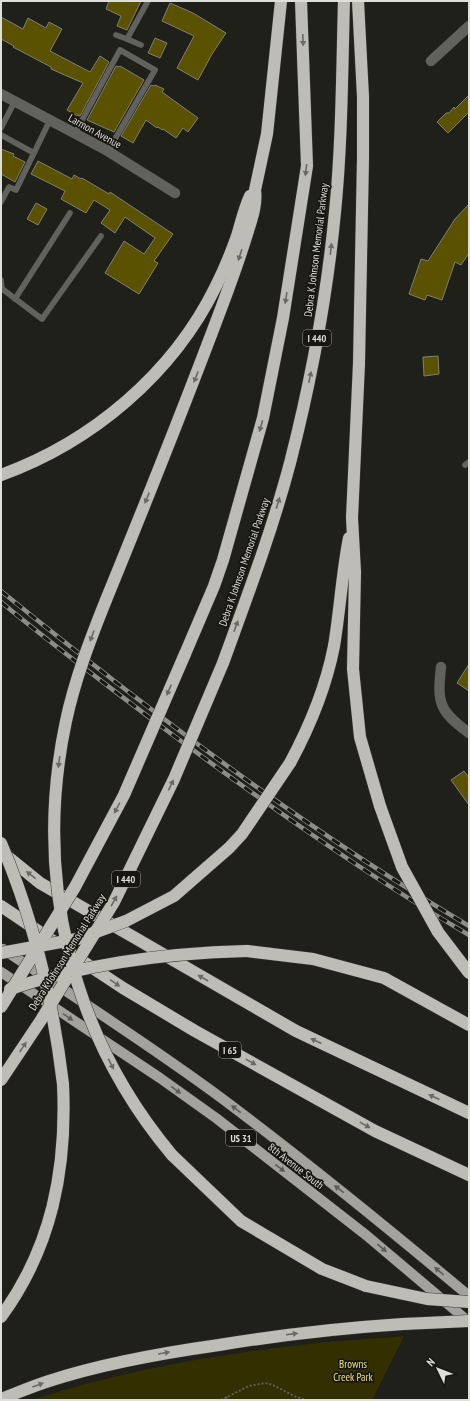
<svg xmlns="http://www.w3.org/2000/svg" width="470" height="1401" font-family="'PT Sans Narrow',sans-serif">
	<rect width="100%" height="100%" fill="#20201a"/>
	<path fill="#342f00" d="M404 1336 372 1400H32C122 1371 217 1354 310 1344 341 1340 373 1339 404 1336Z"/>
	<g fill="#5a5200" stroke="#7f7f77">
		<polygon points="109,1 141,1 127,30 117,26 121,16 106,9"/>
		<polygon points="170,3 193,13 226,33 212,54 198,80 177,68 194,36 162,21"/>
		<polygon points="1,17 23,29 28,18 46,28 49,22 62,29 50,51 90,72 100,56 109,62 80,116 78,115 78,116 67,110 83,83 51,69 51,67 13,47 14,46 1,39"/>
		<polygon points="155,38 167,43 160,58 148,53"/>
		<polygon points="116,66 119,67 120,66 144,80 114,132 87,120"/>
		<polygon points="151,85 154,86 155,85 164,89 162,92 198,118 188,132 183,128 176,138 163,129 162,130 158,127 157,128 146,120 133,143 121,136"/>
		<polygon points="469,95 469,112 448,133 437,122 446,113 449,113 454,107 455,109"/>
		<polygon points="1,149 14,154 13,156 25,162 15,182 1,174"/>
		<polygon points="38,161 72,179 74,175 81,179 82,178 109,194 110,192 173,234 154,261 158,263 139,294 105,273 124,241 144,254 155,238 125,217 115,233 101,223 110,210 94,200 86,213 61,199 65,191 31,174"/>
		<polygon points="36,203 47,209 38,225 27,219"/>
		<polygon points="469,204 469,253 461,265 455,262 442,300 427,295 425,300 409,294 421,259 428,261 455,219"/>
		<polygon points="438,356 439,374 424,376 423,357"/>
		<polygon points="469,664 469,691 457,683"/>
		<polygon points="464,771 469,778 469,805 451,780"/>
	</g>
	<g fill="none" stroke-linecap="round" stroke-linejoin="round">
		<defs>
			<g id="lane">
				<polyline points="116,35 127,39 148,1"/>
				<polyline points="127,39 141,45"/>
				<polyline points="1,128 15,101"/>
				<polyline points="75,133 120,50 155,70 108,151"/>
				<polyline points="1,135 34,153"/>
				<polyline points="1,202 9,187 16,190 50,120"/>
				<polyline points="1,280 2,289"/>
				<polyline points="1,288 42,319 101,236"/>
				<polyline points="15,299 70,213"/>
				<polyline points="465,465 469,462"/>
			</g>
			<g id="street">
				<polyline points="431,61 469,26"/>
				<polyline points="1,94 106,150 175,193"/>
				<path d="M441 667C437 703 439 711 469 733"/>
			</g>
			<g id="primary">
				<path d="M3 949C77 999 153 1047 224 1100 308 1163 389 1229 469 1296"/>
				<polyline points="1,972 160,1078 216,1118 366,1235 469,1322"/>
			</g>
			<g id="highway">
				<polyline points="358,1 363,97 363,158 359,363 352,518 355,572 353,669 360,737 380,806"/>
				<path d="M1 475C92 442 173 374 216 286 224 270 231 253 237 236 241 223 244 209 250 196"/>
				<path d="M106 600C146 502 185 405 222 306 231 282 240 257 248 231 252 218 257 204 255 190L267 134 281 1"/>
				<polyline points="185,654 214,586 223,560 263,418 283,318 307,166 301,1"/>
				<path d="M223 663C247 597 272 531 290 463 311 381 327 296 335 212 342 142 342 71 344 1"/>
				<path d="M290 763C310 726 326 687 334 646 340 610 342 573 349 538"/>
				<polyline points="3,853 40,883 296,1031 469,1113"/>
				<polyline points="1,906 53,941"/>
				<polyline points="247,951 313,959 384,978 469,1025"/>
				<polyline points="70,953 123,988 195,1031 375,1131 469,1175"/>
				<polyline points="172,1155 241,1221 322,1269 366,1286"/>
				<path d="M1 1317C52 1247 67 1169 63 1084"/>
				<path d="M1 1399C17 1393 33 1386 49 1381 104 1363 162 1353 219 1345 280 1335 341 1328 403 1324"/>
			</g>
		</defs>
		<use href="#lane" stroke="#3b3b35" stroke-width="6"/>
		<use href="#street" stroke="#3b3b35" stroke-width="11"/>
		<use href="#primary" stroke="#3b3b35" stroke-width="11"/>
		<use href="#highway" stroke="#3b3b35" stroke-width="13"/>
		<g stroke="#5e5e59" stroke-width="2" stroke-dasharray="2 2" stroke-linecap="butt">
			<polyline points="226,1397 230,1400"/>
			<polyline points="221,1400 249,1386 265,1383 273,1385 294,1396 306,1400"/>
		</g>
		<use href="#lane" stroke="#61615e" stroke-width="5.5"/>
		<use href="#street" stroke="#61615e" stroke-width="10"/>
		<use href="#primary" stroke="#a3a39c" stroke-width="10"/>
		<use href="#highway" stroke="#bebdb5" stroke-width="12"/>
		<defs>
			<g id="rail">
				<path d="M1 591C150 712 304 828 469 926"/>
				<path d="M1 602C51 644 103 682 154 721 256 797 360 871 469 935"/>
			</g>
		</defs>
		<use href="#rail" stroke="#8d8d88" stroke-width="4.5"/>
		<use href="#rail" stroke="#171611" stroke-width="3" stroke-dasharray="9" stroke-linecap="butt"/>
		<defs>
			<g id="highway-bridge">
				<path d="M106 600C90 640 75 679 66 721 33 876 70 1033 172 1155"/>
				<polyline points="380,806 402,867 438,932 469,973"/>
				<path d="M1 843C34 920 53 1001 63 1084"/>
				<polyline points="1,953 77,939 126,921 174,896 229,848 242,834 290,763"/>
				<path d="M10 989C87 963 167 953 247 951"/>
				<polyline points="1,1007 75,887 124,795 185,654"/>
				<polyline points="1,1080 41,1020 114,902 174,779 223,663"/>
				<polyline points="366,1286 427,1299 469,1302"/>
				<polyline points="403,1324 469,1321"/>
			</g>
		</defs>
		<use href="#highway-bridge" stroke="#3b3b35" stroke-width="13" stroke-linecap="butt"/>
		<use href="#highway-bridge" stroke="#bebdb5" stroke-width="12"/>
	</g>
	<defs><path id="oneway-solid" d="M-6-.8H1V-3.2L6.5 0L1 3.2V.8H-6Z"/></defs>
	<g fill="#6a6a63">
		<use href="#oneway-solid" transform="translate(303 40) rotate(88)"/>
		<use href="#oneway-solid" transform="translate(306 170) rotate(97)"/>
		<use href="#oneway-solid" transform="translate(331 249) rotate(-83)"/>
		<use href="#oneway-solid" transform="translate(240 255) rotate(108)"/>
		<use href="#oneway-solid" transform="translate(286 298) rotate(99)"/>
		<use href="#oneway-solid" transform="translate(196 377) rotate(111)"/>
		<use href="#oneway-solid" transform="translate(310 377) rotate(-78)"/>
		<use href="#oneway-solid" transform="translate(261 426) rotate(106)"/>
		<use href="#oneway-solid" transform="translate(147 498) rotate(112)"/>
		<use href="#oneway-solid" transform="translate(278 503) rotate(-73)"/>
		<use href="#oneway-solid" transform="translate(236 626) rotate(-70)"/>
		<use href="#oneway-solid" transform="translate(92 636) rotate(110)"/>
		<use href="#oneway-solid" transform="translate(169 690) rotate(113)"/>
		<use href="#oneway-solid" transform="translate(59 762) rotate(98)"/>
		<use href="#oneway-solid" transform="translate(171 785) rotate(-64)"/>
		<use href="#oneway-solid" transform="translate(117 808) rotate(118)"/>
		<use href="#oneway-solid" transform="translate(31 875) rotate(-142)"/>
		<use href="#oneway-solid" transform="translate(114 901) rotate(-61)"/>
		<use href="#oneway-solid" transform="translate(203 978) rotate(-150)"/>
		<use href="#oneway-solid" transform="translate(115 983) rotate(34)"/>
		<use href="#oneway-solid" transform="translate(316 1041) rotate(-155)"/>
		<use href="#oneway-solid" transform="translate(23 1047) rotate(-56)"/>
		<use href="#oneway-solid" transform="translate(251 1062) rotate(29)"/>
		<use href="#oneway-solid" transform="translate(111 1064) rotate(63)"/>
		<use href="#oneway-solid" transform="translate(434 1097) rotate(-155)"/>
		<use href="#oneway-solid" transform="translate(365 1125) rotate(29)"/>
		<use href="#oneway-solid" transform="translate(292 1334) rotate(-7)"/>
		<use href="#oneway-solid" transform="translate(164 1353) rotate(-10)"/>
		<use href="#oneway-solid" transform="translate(38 1385) rotate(-20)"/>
	</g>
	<g fill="#5d5c56">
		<use href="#oneway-solid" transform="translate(68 1017) rotate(34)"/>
		<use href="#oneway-solid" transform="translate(176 1090) rotate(36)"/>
		<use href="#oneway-solid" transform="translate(236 1109) rotate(-142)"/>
		<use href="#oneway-solid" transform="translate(280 1168) rotate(38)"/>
		<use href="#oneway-solid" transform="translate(339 1189) rotate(-142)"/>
		<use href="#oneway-solid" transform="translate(382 1248) rotate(40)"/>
		<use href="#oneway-solid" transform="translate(439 1271) rotate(-140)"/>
	</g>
	<g text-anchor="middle" stroke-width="3.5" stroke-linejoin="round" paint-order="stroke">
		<g fill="#171611" stroke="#a2a29e" stroke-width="1">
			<rect x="303" y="330" width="28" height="16" rx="3"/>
			<rect x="112" y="871" width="28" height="16" rx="3"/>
			<rect x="219" y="1042" width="22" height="16" rx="3"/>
			<rect x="226" y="1130" width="30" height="16" rx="3"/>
		</g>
		<g font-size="10" font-weight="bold" fill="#dededa">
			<text x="317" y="342">I 440</text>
			<text x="126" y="883">I 440</text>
			<text x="230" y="1054">I 65</text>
			<text x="241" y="1142">US 31</text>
		</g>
		<g font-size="11" fill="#dededa" stroke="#171611">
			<text transform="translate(95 131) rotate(29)" y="4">Larmon Avenue</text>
			<text transform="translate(316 250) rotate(-83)" y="4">Debra K Johnson Memorial Parkway</text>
			<text transform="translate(244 562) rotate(-71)" y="4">Debra K Johnson Memorial Parkway</text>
			<text transform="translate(67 952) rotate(-58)" y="4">Debra K Johnson Memorial Parkway</text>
			<text transform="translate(296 1166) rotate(38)" y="4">8th Avenue South</text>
		</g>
		<g font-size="11" fill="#eae07c" stroke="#171611">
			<text x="353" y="1368">Browns<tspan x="353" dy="13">Creek Park</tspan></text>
		</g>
	</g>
	<rect width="470" height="1401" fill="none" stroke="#dededa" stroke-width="4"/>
	<g transform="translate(438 1369) rotate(313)" stroke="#171611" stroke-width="3" paint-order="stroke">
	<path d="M0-3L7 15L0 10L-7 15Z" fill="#dededa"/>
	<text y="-6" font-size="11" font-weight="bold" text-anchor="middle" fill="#dededa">N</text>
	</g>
</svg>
